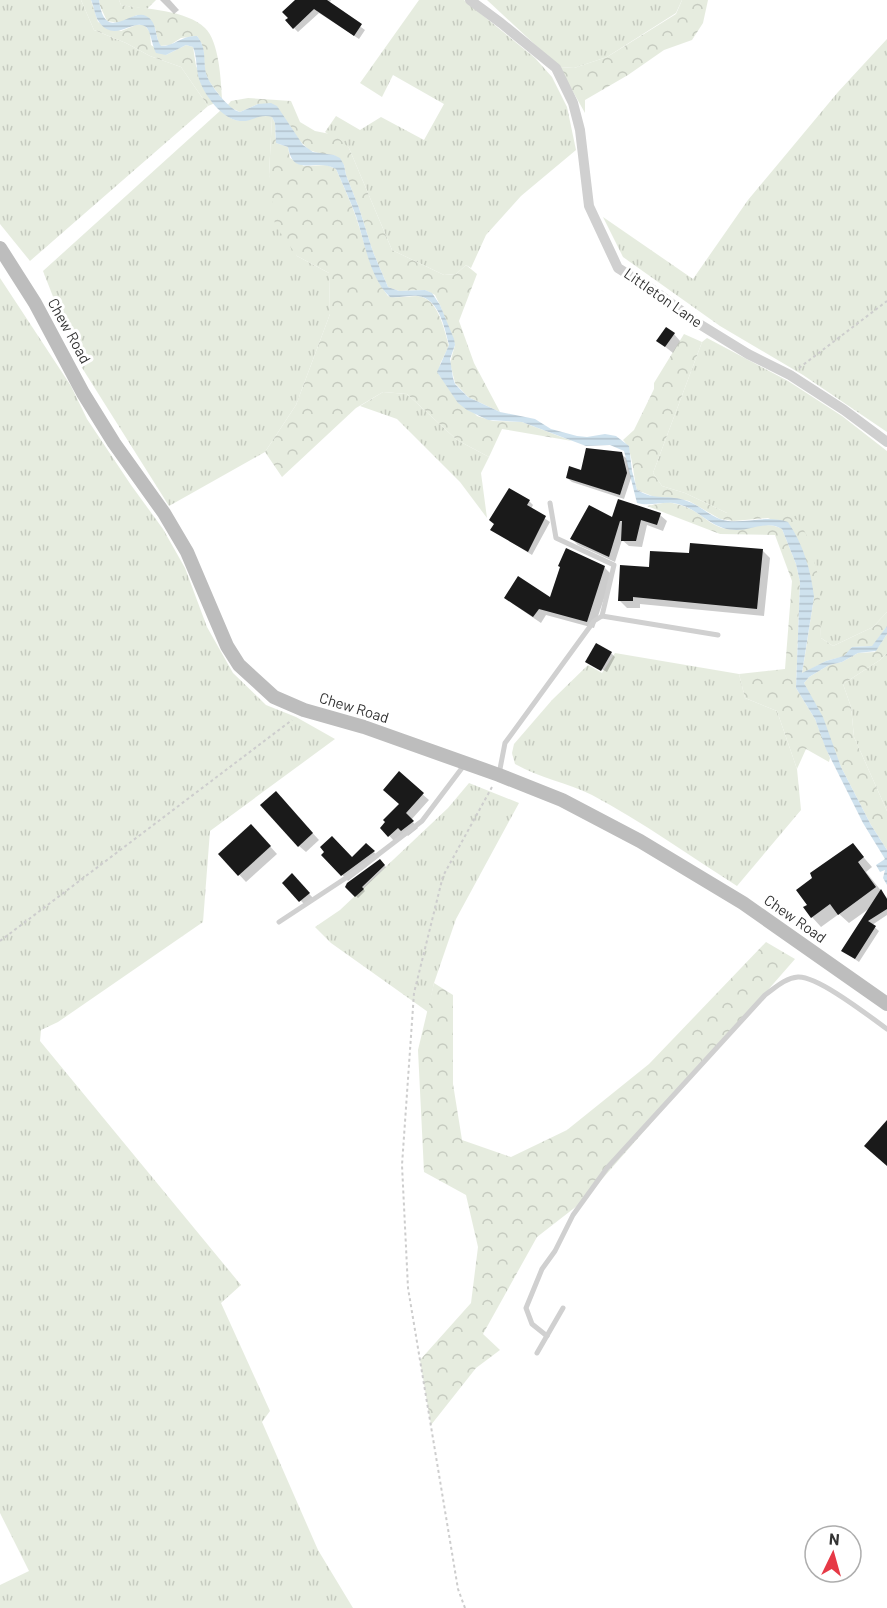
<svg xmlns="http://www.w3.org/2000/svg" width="887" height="1608" font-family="Barlow,sans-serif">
	<defs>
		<pattern id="grass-tufts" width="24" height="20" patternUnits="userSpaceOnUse" patternTransform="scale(1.5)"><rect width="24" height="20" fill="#e6ecdf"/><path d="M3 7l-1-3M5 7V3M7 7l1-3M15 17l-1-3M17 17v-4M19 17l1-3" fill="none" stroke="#c6cbc0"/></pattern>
		<pattern id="forest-crowns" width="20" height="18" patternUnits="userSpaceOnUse" patternTransform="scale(1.5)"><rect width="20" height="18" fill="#e6ecdf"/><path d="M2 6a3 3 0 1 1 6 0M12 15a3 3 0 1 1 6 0" fill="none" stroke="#c6cbc0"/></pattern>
		<pattern id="water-rules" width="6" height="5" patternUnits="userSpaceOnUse" patternTransform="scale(1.5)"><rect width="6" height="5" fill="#cfe2ee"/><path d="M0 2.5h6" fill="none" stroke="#b2c2cd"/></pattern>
	</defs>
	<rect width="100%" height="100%" fill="#fff"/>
	<g fill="url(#grass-tufts)">
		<polygon points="0,0 81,0 94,30 126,43 150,56 181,67 208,106 30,261 0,224"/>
		<polygon points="119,0 156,0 147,9 121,5"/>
		<polygon points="419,0 464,0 535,58 552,77 567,107 576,150 521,196 486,235 471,268 466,265 456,274 444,275 392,250 349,148 325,132 336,116 360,130 381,117 424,140 444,104 393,75 382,97 360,83"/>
		<polygon points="487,0 682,0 676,13 607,57 574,68 559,67"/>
		<polygon points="887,39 887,432 803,375 720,326 623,257 603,217 693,279 748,200 838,92"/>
		<path d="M221 110C244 134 251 109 272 117L269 175 297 256 329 273 330 314 296 405 265 452 169 506 79 363 43 271Z"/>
		<polygon points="0,278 71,386 87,419 131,485 163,529 185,568 207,627 233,673 266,705 296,717 335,739 210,831 203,922 58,1022 41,1030 40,1041 241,1285 221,1303 270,1411 262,1422 318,1550 353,1608 0,1608 0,1585 29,1571 0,1513"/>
		<polygon points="707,338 788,381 842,416 887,451 887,612 873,627 833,646 821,638 819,610 783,513 727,513 685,493 662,486 653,473 702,342"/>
		<polygon points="383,392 407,394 457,440 489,457 481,473 487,518 460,482 397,419 360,406"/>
		<path d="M615 653 739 674 745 698 777 711 797 769 801 810 737 886C690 856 643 822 592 795 568 783 539 778 515 764L512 753 514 744 552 700 588 665 602 673Z"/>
		<polygon points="887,653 887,811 854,737 851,707 843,684 880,660"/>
		<polygon points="469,783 519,803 456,919 434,983 428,1012 331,943 315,927 340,910 448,808"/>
	</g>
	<g fill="url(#forest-crowns)">
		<polygon points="81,0 91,0 98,22 121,31 136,25 144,25 150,32 151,45 166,55 186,45 193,47 196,66 215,103 208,106 181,67 150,56 126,43 94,30"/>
		<path d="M99 0H119L121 5C145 9 187 10 205 28 219 41 221 80 222 99 217 91 208 82 206 74 202 59 207 49 197 36L181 38 170 45 160 46 158 41 155 28 137 15 119 23 107 21 100 6Z"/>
		<polygon points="682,0 708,0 703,23 692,40 664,50 628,75 585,100 585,113 559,67 574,68 607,57 676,14"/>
		<polygon points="248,98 291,101 300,122 315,131 335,135 349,148 392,250 444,275 456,274 466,265 477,274 459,321 474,363 500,412 468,397 455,383 450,363 455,345 440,305 435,295 425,290 399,291 388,287 373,252 359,208 346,175 344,165 334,155 321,154 309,150 297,138 289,124 258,104 240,112 227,106 231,101"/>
		<path d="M272 117 275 123 276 143 288 147 290 158 304 166 327 165 336 169C343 185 350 200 356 217 365 244 371 273 388 296 398 299 407 296 417 296 438 297 444 329 449 346L440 364 439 375 477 416 493 421 522 422 572 441 502 429 489 457 457 440 407 394 383 392 356 408 282 477 265 452 296 405 330 314 329 273 297 256 275 225 269 175Z"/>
		<path d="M684 334 702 342 653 473 662 486 685 493 727 513H783L799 521 807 536 819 579 821 638 833 646 873 627 887 612V626L873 646 852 647 845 656 826 661 802 674 814 597 793 530 768 518 734 521 720 519 689 501 680 499 657 498 637 490C633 475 633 450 623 440L634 430 654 389V383Z"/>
		<path d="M668 502C677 504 686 506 694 511 706 518 713 527 727 529 746 531 766 519 782 529L796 564 800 582 796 688 815 719 830 758 829 762 806 749 797 769 777 711 745 698 739 674 785 669 792 581 775 535 720 534 647 506Z"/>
		<polygon points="887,634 887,653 880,660 843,684 851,707 854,737 887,811 887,850 871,825 841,767 804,683 809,677 829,665 842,662 858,653 875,652"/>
		<polygon points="766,942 795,959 582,1202 537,1237 483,1334 500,1350 476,1368 431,1425 420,1360 471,1303 478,1247 466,1195 424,1172 418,1050 434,983 453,995 453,1084 462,1140 511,1157 567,1130 649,1064"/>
	</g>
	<path fill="url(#water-rules)" d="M91 0H99C105 45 131 8 146 16 158 22 154 36 161 46 175 46 182 35 197 36 207 48 203 59 206 73 208 83 229 110 240 112L258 104 271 103 277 106 303 145 313 152 334 155 340 158 344 165 346 175 359 208 373 252 388 287 399 291 425 290 432 293 440 305 454 339 455 345 450 359 453 378 455 384 468 397 500 412 535 419 551 429 577 436 587 437 605 434 616 436 629 446 632 471 637 490C655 501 669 494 687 501 702 506 712 519 728 521 749 523 767 515 788 522 803 544 811 570 814 597L802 673 826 661 844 656 852 647 872 646 887 626V634L876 651 858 653 842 662 829 665 809 677 804 683 823 717 841 767 871 825 887 850V885L883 878 885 870 880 872 876 865 885 859 863 823 826 749 815 719 796 688 800 582 796 564 782 529C767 520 753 530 737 530 711 530 701 510 678 504 664 500 651 507 637 503L624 451 610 445 586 446 522 422 488 420 467 410 458 403 437 372 449 345C445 329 439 298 418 296 409 295 400 298 390 297 369 277 365 242 356 216 350 200 343 185 336 169 315 157 294 179 288 147L276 143 275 123 272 117C260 113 252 122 240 121 223 120 204 95 199 79 196 68 197 57 193 47L186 45 166 55 156 53C152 46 151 31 146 27 134 17 115 44 99 22 95 17 94 6 91 0Z"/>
	<g fill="#0003">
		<polygon points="160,0 170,0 179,10 174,14"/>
		<polygon points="297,0 331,0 329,4 365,30 359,39 319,13 298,32 287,21"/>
		<polygon points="674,334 680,341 673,353 658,341"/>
		<polygon points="621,454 626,458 631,478 624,499 572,482 567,478"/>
		<polygon points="529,501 533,505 531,509 550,522 532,555 492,530"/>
		<polygon points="660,515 667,521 663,531 647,525 642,547 629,546 622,540 615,562 578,545 572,539 612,519"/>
		<polygon points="566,550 605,568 612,575 594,628 546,615 541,623 513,604 506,598 551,599"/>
		<polygon points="762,550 770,558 764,616 640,604 640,608 627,608 619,600 650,568 690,555"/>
		<polygon points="611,653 615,657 607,672 590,663"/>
		<polygon points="399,774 429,800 411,820 418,828 408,836 404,832 395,842 382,828 401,804"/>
		<polygon points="282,800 319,840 306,852 299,846"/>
		<polygon points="258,833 277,854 246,882 220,854"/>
		<polygon points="852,844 872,867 866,872 887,898 887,915 872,925 879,931 859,962 843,951 870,908 849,923 839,914 821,927 812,917"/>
		<polygon points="366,845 379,857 348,881 323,855 352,859"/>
		<polygon points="380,861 386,867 363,889 365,891 358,898 347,887"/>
		<polygon points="292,875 313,898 305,905 284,883"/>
	</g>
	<g fill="#1a1a1a">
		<polygon points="295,0 327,0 362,24 354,36 314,9 293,29 285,20 288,18 282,12"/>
		<polygon points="666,327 675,333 665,347 656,341"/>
		<polygon points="586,448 622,452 627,473 620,495 566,478 569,466 581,470"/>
		<polygon points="509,488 530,500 527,505 546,516 528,552 490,530 494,524 489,520"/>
		<polygon points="618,499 661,513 657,525 641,520 636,541 621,541 622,521 620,521 609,557 570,539 589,505 612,517"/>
		<polygon points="690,543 763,549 757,609 633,597 633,601 618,601 620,565 649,567 650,551 689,553"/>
		<polygon points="566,548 605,566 587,622 539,609 533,617 504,598 518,576 550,597 560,567 558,566"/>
		<polygon points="596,643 612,652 601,671 585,662"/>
		<polygon points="399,771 424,793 406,813 414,821 401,831 398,828 388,837 380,828 385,822 383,820 399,804 383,790"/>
		<polygon points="276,791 313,833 298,847 260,805"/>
		<polygon points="251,824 271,846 238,876 218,854"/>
		<polygon points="332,836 352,857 366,843 375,851 341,876 321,855 324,852 320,847"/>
		<polygon points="853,843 864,857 858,862 876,887 838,915 830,904 811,918 803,907 807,905 796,890 812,878 810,873"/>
		<polygon points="380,859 385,865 362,887 364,889 355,897 345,887 347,883"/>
		<polygon points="292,873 310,893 299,902 282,883"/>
		<polygon points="881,889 887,899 887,909 868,921 876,926 855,959 841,951"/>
		<polygon points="887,1120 887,1166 864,1146"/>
	</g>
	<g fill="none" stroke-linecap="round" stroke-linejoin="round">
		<g stroke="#cdcdcd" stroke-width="2" stroke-dasharray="3 3" stroke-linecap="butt">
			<polyline points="799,368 887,301"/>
			<polyline points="0,941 292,720"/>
			<polyline points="465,1608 458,1589 408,1288 402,1165 414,993 443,876 492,787"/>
		</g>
		<g stroke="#d0d0d0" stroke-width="5">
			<polyline points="550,503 556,538 614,565 602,616"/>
			<polyline points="499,774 505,743 594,621 602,616 718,635"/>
			<polyline points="279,922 358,870 422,821 465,764"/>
			<path d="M547 1336 532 1324 526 1308 542 1269 555 1251 573 1215 607 1168 765 995C775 988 785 978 798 977 818 976 869 1016 887 1029"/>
			<polyline points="537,1353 563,1308"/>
		</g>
		<polyline stroke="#d0d0d0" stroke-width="10" points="470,0 501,23 556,68 573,103 580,130 589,206 618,268 656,292 696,322 748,354 790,375 844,410 887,442"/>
		<polyline stroke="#bdbdbd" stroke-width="14" points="0,248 35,303 83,393 114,443 164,513 187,552 227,646 239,665 274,697 304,710 364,727 499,775 562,800 640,841 743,903 887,1004"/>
	</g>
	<g text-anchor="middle" stroke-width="6" stroke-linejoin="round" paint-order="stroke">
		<g font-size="15" fill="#333" stroke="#fff">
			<text transform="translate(663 298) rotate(35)" y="5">Littleton Lane</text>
			<text transform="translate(69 331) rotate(61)" y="5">Chew Road</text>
			<text transform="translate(354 708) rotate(17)" y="5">Chew Road</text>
			<text transform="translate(795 919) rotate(35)" y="5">Chew Road</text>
		</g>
	</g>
	<g transform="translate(833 1554) rotate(5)"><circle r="28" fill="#ffffff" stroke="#adadad" stroke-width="1.5"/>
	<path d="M0-4.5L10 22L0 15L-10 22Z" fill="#e63946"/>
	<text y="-9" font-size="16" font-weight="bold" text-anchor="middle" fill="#333333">N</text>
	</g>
</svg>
